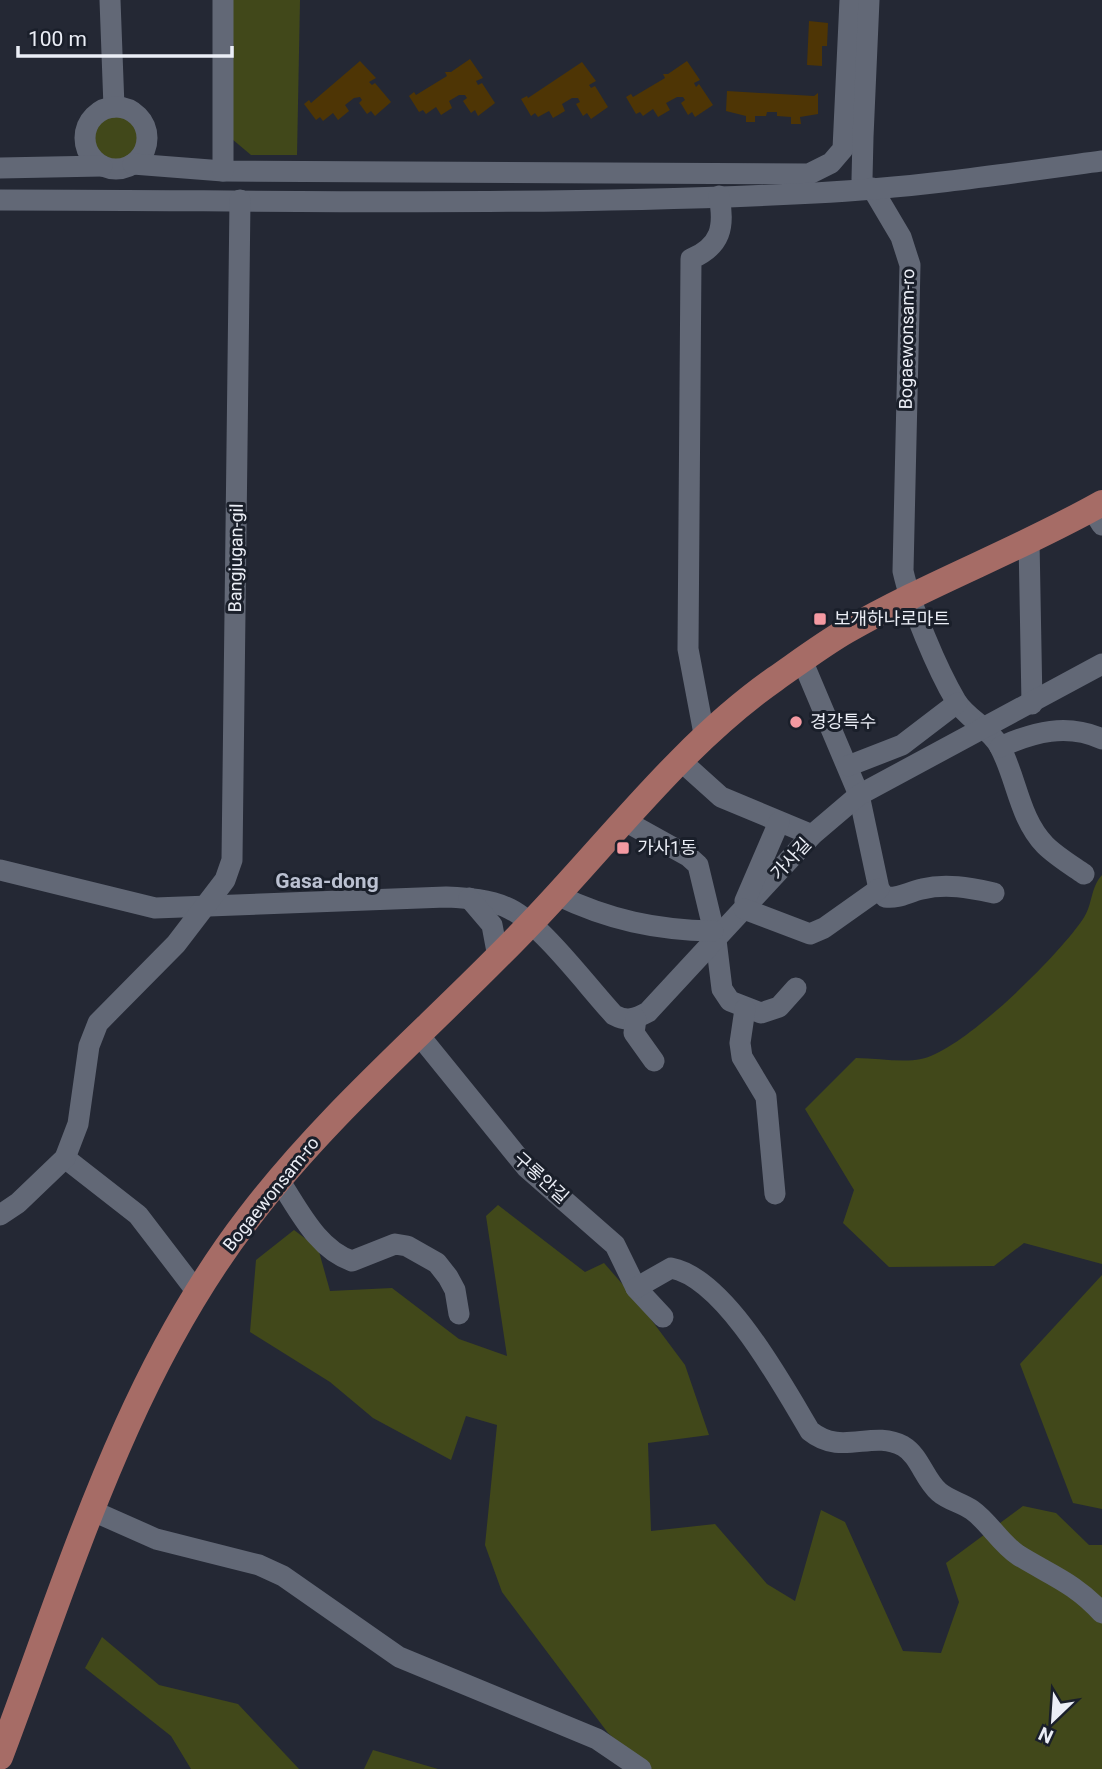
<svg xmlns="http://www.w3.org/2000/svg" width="1102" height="1769" font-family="Roboto,'Noto Sans KR',sans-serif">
	<rect width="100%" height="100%" fill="#242834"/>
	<g fill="#41481a">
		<polygon points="232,0 300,0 297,155 251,155 232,139"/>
		<circle cx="117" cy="137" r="25"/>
		<path d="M1102 875V1264L1024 1243 994 1266 889 1267 843 1223 854 1190 805 1109 856 1058C877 1058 902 1063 921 1059 963 1051 1059 955 1083 919 1093 905 1090 888 1102 875Z"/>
		<polygon points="498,1205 585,1272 604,1263 638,1302 685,1365 709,1435 648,1443 651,1531 715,1524 767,1584 795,1601 821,1510 845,1522 903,1651 941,1653 959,1602 946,1563 1023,1506 1056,1513 1089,1545 1102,1545 1102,1769 650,1769 608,1733 502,1592 485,1545 497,1425 466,1416 451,1460 373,1418 330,1382 250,1332 256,1260 294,1230 318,1248 330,1291 392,1288 459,1339 507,1356 486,1216"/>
		<polygon points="1102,1275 1102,1509 1073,1503 1020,1364"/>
		<polygon points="102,1637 159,1685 238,1704 299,1769 191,1769 171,1736 85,1668"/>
		<polygon points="373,1750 438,1769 364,1769"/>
	</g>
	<g fill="#4e3505">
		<polygon points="809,21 828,23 827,46 822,46 822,66 807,65"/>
		<polygon points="470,59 483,78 476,81 478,85 482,83 495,103 478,116 475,110 471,113 463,101 467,98 465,95 459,95 449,101 452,108 441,115 436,107 426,114 423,110 419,112 409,96 414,92 416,95 447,76 445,72 451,72"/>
		<polygon points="360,61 376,78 369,82 372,85 375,83 391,102 375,116 371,111 367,114 359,103 362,100 360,97 354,98 345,105 349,111 338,120 333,113 323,121 320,117 316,120 304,104 309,100 311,103"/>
		<polygon points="687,61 700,80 694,83 696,87 699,84 713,105 695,117 692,112 688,115 681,103 685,100 683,97 677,97 666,103 670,110 658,117 653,109 643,116 640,112 636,114 626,97 631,94 633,97 665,78 663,74 668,74"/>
		<polygon points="582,62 596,81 589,85 591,88 595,86 608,107 591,119 587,113 583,116 576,104 580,102 578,98 572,98 562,104 565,111 553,118 549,111 538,117 535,113 531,116 521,99 527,96 528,98"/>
		<polygon points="727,91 814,96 818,93 818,114 800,117 801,124 791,124 791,117 777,116 777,112 767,112 766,116 755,116 755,122 746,122 746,116 726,111"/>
	</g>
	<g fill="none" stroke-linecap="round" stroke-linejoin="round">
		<g stroke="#626876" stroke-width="21">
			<polyline points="110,0 114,107"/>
			<circle cx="116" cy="138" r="31"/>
			<polyline points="133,164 223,171 809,174 831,163 843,149 850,0"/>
			<polyline points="0,168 102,166"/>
			<polyline points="223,171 223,0"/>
			<polyline points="865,188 862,179 863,137 869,0"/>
			<path d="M872 188 901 237 910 265 903 571C911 607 937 669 956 701 967 719 990 728 1000 747 1017 779 1019 818 1045 845 1056 856 1071 865 1084 874"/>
			<path d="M0 200C271 200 544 207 815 193 911 188 1007 174 1102 161"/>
			<polyline points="1092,509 1102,525"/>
			<polyline points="1029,540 1032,704"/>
			<path d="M802 660 859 795 879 889 885 897C899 899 908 892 922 889 947 883 970 888 994 893"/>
			<path d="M705 739 688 649 691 259C721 246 725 227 719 196"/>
			<path d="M1000 747C1034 732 1067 723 1102 739"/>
			<polyline points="682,762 721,797 812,835"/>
			<polyline points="848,766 902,745 957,703"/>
			<polyline points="625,821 688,856 698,865 716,940 722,989 730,1001 761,1013 779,1007 796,988"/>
			<path d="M0 870 155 908 446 897C467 898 490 899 510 909 542 925 588 987 614 1015 627 1022 635 1019 648 1012L812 835 859 795 1102 664"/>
			<path d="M557 895C609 920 656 930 713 931"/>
			<polyline points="469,898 492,925 498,957"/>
			<polyline points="745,901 779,822"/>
			<polyline points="744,909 810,934 824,928 879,889"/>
			<polyline points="745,1009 740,1043 742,1057 766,1097 775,1194"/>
			<polyline points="636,1019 634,1033 654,1061"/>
			<polyline points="419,1035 526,1167 615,1245 636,1288 663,1317"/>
			<polyline points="65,1158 138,1215 197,1292"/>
			<path d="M279 1180C299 1210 317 1249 352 1261L395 1244 407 1246 437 1263 448 1277 455 1290 459 1314"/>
			<polyline points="0,1215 18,1203 65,1158 78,1124 89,1046 98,1023 176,944 225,880 232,860 240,200"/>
			<path d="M636 1288 671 1268C725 1278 783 1386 810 1431 842 1457 872 1429 903 1446 920 1456 924 1479 939 1492 948 1500 962 1503 972 1510 989 1522 1000 1543 1018 1555 1050 1575 1075 1583 1102 1613"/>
			<polyline points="93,1511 156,1539 259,1565 283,1576 399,1657 597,1739 641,1769"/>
		</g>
		<path stroke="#a66c66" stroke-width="26" d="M0 1757C70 1572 127 1375 249 1217 331 1109 437 1022 530 924 609 842 681 745 775 679 798 663 822 645 846 631 929 583 1019 550 1102 503"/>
	</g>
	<g fill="#f49aa2" stroke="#1a1f2a" stroke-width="2.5">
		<rect x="813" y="612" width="14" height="14" rx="3.5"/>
		<circle cx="796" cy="722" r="7"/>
		<rect x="616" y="841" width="14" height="14" rx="3.5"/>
	</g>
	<g text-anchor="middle" stroke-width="6" stroke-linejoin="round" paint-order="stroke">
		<g font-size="18" fill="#ebeef6" stroke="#1a1f2a">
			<text transform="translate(907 339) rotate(-89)" y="6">Bogaewonsam-ro</text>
			<text transform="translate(236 558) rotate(-89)" y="6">Bangjugan-gil</text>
			<text transform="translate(791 859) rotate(-47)" y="6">가사길</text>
			<text transform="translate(541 1178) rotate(42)" y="6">구롱안길</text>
			<text transform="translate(271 1194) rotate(-51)" y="6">Bogaewonsam-ro</text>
		</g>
		<g font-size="18" fill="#ebeef6" stroke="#1a1f2a" text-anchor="start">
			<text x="834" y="625">보개하나로마트</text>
			<text x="810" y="728">경강특수</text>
			<text x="637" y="854">가사1동</text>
		</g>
		<g font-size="21" font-weight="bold" fill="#bbc1d1" stroke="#1a1f2a">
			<text x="327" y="888">Gasa-dong</text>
		</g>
	</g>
	<g transform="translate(1053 1720) rotate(205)" stroke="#1a1f2a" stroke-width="5" paint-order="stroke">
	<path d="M0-5L12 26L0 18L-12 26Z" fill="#ebeef6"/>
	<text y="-10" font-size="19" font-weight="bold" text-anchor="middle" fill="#ebeef6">N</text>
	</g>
	<path d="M18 46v10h214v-10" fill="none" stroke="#ebeef6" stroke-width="3.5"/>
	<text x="28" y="46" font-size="21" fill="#ebeef6" stroke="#1a1f2a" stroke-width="5" paint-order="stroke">100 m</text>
</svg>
